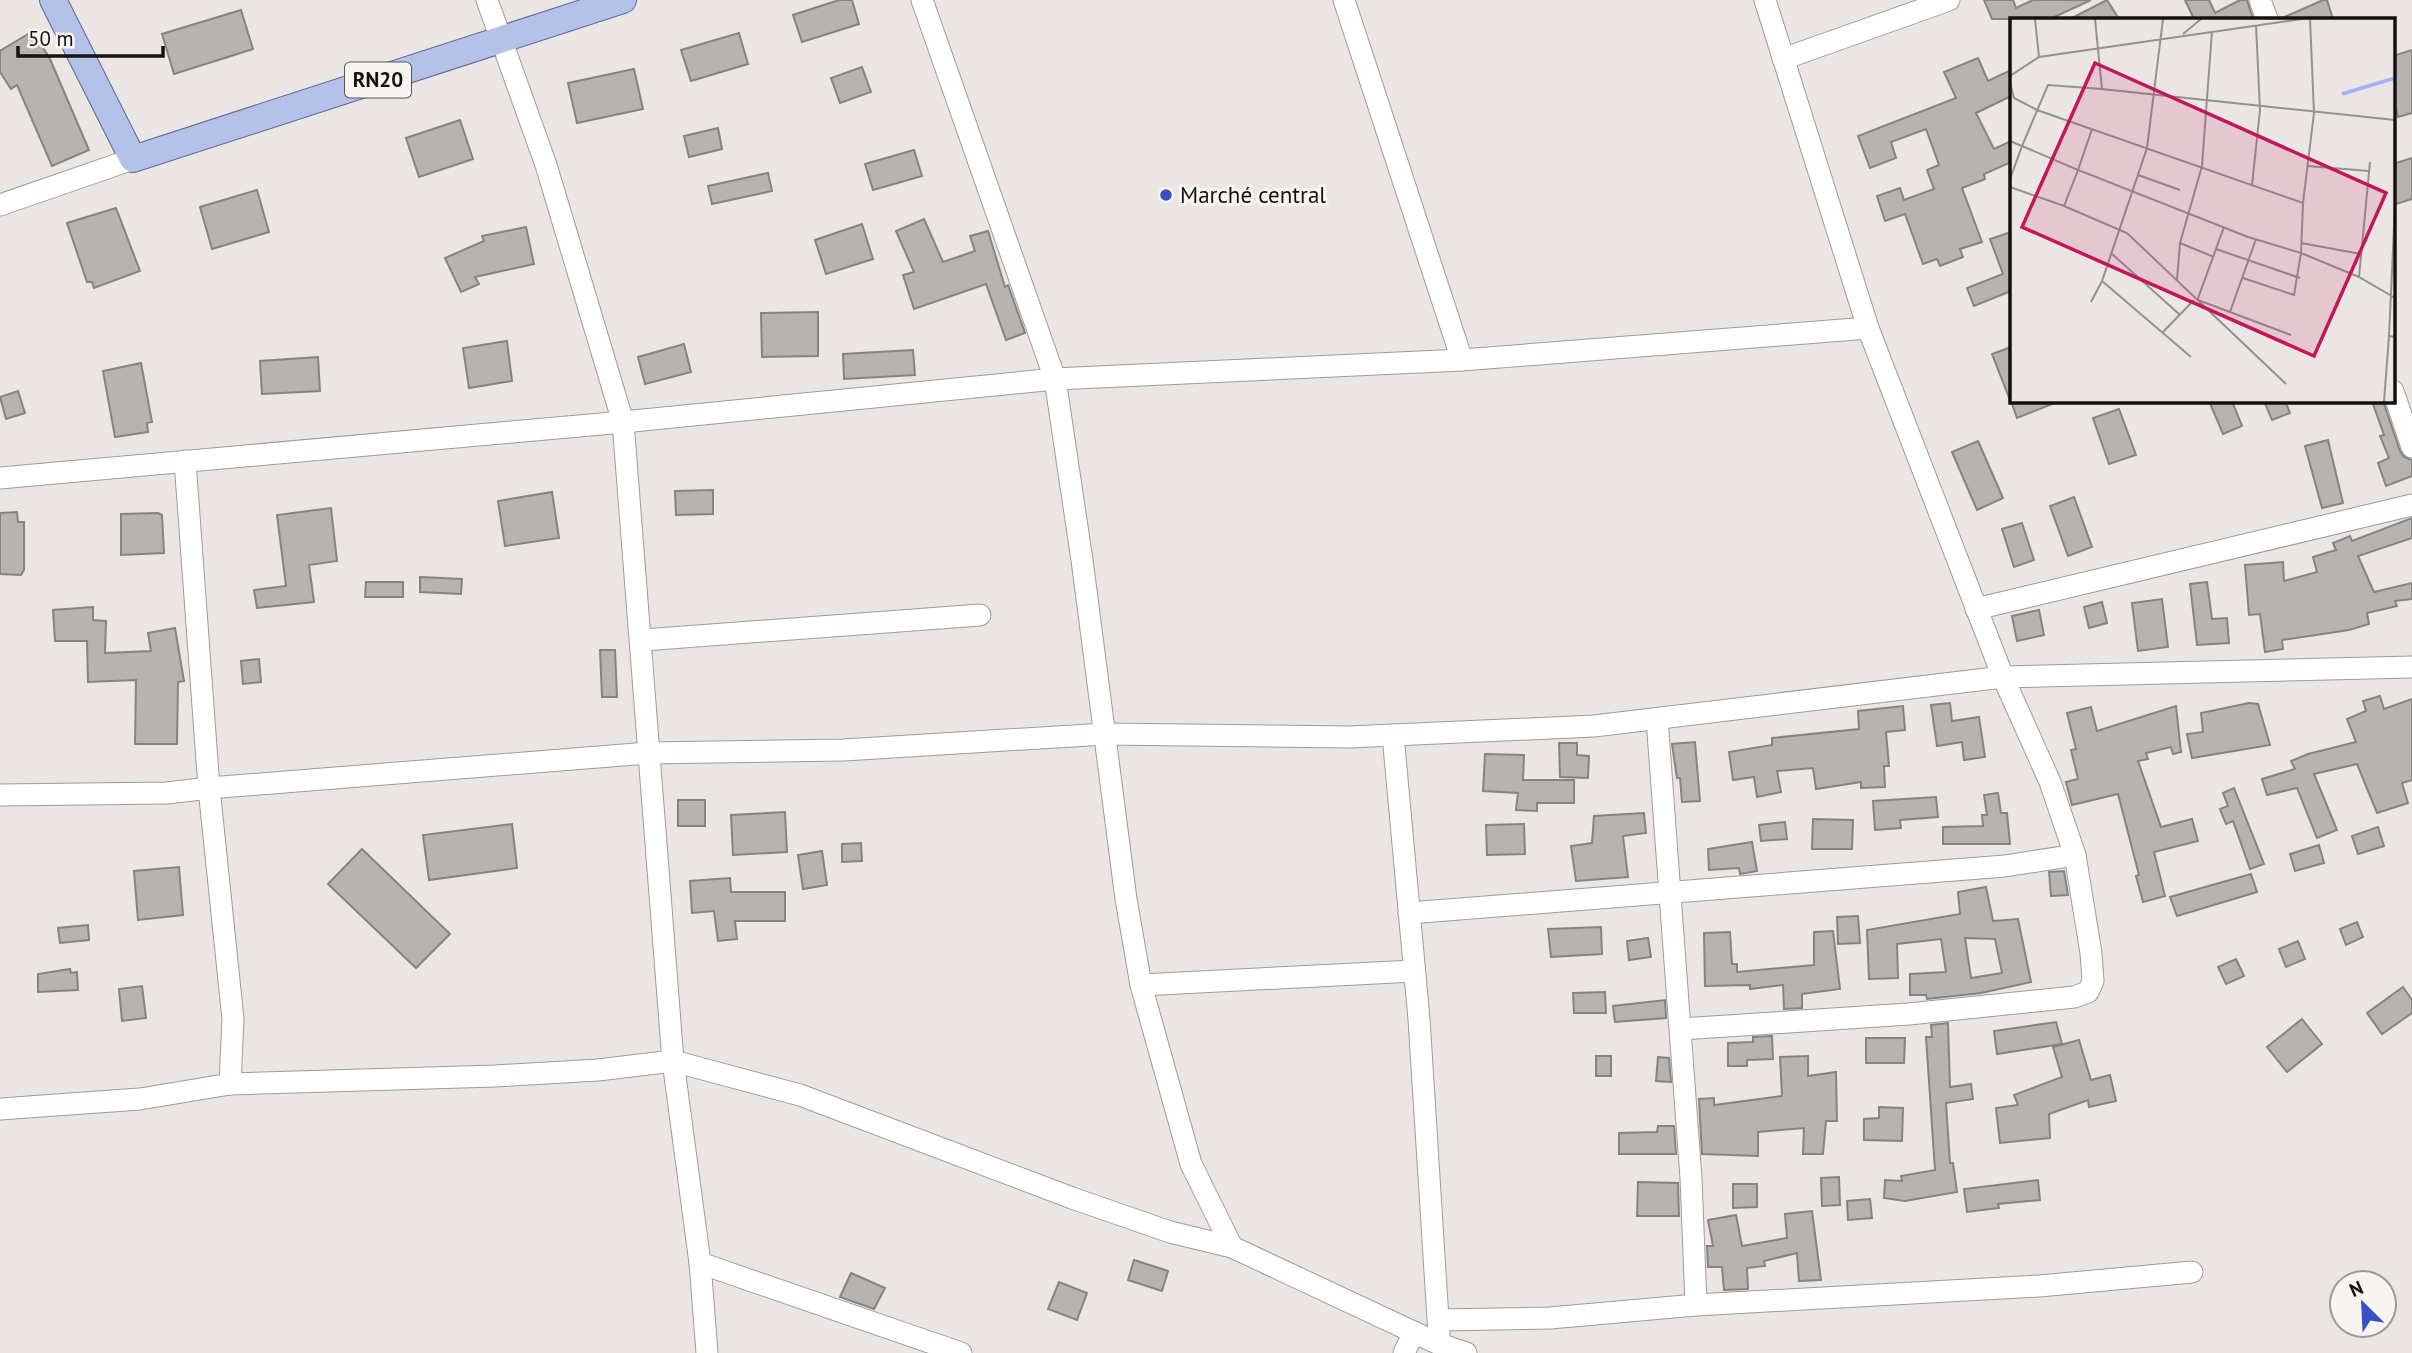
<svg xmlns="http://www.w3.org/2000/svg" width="2412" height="1353" font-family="'PT Sans',sans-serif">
	<rect width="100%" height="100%" fill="#ebe6e4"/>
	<g fill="#b7b3b1" stroke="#878381" stroke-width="2" fill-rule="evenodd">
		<polygon points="839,0 852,0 859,24 802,42 793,15"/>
		<polygon points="1984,0 2013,0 2016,8 2033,0 2091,0 2050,19 1992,19"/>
		<polygon points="2107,0 2119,19 2070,19"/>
		<polygon points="2185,0 2209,0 2215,13 2240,0 2247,0 2253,19 2194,19"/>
		<polygon points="2323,0 2327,0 2333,19 2280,19"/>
		<polygon points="241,10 253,49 174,74 162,34"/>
		<polygon points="33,31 50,59 89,150 52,166 17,85 11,89 0,72 0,51"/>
		<polygon points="739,33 748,64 691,81 681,50"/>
		<polygon points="2412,50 2412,113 2398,117 2393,99 2393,56"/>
		<polygon points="1978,58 1988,81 2011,70 2011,96 1976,113 1994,149 2011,141 2011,162 1984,174 1985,179 1962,188 1982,242 1960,249 1963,257 1940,266 1937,259 1923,264 1905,214 1885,221 1877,196 1900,188 1904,200 1934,189 1927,170 1939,165 1926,129 1891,142 1896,158 1870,168 1858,136 1956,98 1944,72"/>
		<polygon points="862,67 871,92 840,103 831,78"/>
		<polygon points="634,69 643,109 577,123 568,83"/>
		<polygon points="460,120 473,159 419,177 406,138"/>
		<polygon points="718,128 722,149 689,157 684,136"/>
		<polygon points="914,150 922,176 873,190 865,164"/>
		<polygon points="2412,158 2412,199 2393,205 2393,164"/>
		<polygon points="768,173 772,191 712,204 708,186"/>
		<polygon points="257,190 269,232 212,249 200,207"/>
		<polygon points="116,208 140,271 94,288 92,282 87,282 67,223"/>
		<polygon points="924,219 943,262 975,251 970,236 988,231 1005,287 1008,285 1025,333 1006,340 986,284 914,309 903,275 914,272 896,231"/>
		<polygon points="862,224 873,259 826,274 815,240"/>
		<polygon points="526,227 534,264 475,277 479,284 461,292 445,258 484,241 482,236"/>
		<polygon points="2011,232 2011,291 1974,306 1967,288 2003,274 1990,239"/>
		<polygon points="818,312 818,356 762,357 761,313"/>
		<polygon points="507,341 512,381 469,388 463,348"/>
		<polygon points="684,344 691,372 645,384 638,357"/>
		<polygon points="2011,347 2011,400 2010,400 1992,354"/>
		<polygon points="913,350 915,375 844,379 843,354"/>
		<polygon points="318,357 320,391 262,394 260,361"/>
		<polygon points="141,363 152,422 147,423 148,432 115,437 103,371"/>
		<polygon points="18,391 25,413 6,419 0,397"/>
		<polygon points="2011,401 2057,401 2057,402 2017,418"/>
		<polygon points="2209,401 2232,401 2242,426 2223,434"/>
		<polygon points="2264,401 2285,401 2290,413 2272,420"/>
		<polygon points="2383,401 2400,451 2404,457 2412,460 2412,476 2386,486 2378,463 2389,458 2380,436 2384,435 2373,404"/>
		<polygon points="2119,409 2136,455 2109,464 2093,418"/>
		<polygon points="2328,440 2343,503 2322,508 2305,446"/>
		<polygon points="1978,441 2003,498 1977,510 1952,452"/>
		<polygon points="713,490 713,514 676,515 675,491"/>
		<polygon points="552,492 559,538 505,546 498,501"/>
		<polygon points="2074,497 2092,547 2068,556 2050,506"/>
		<polygon points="331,508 337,561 309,565 314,602 257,608 254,590 286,586 277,515"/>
		<polygon points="17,512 18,522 24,522 24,570 21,575 0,574 0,513"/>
		<polygon points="158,513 162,515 164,553 121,555 121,514"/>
		<polygon points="2412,518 2412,538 2358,556 2374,592 2412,583 2412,599 2395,601 2397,606 2367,613 2369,624 2349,630 2282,640 2283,649 2265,652 2260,614 2249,615 2245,565 2283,562 2284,581 2317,572 2313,557 2336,550 2333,543 2350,536 2352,541"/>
		<polygon points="2022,523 2034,560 2014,567 2002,529"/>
		<polygon points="420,577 462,579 461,594 420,592"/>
		<polygon points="366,582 403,582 403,597 365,597"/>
		<polygon points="2207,582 2212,619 2227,618 2229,643 2197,645 2190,584"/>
		<polygon points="2162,599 2168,647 2138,651 2132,603"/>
		<polygon points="2102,602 2107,623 2089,628 2084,607"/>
		<polygon points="93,607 93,620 106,621 105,653 151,651 148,633 175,628 184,681 178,682 177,744 135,744 136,680 88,682 87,641 55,641 53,610"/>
		<polygon points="2039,610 2044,635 2017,641 2012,616"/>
		<polygon points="600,650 615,650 617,697 602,697"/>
		<polygon points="259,659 261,682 243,684 241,661"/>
		<polygon points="2380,696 2384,709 2412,699 2412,780 2402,783 2408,803 2377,813 2357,764 2314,774 2337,830 2317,838 2297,788 2267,795 2262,779 2295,769 2291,761 2308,754 2356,742 2347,719 2366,711 2363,701"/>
		<polygon points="1950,703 1952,721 1979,717 1985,757 1964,760 1962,742 1937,746 1931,705"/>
		<polygon points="2249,703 2258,704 2270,745 2192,758 2187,734 2203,732 2201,713"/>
		<polygon points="1903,706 1905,730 1886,732 1889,766 1884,766 1885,787 1861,788 1861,782 1816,789 1813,768 1777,771 1781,792 1757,797 1754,777 1733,780 1729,752 1772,745 1772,738 1859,729 1858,711"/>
		<polygon points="2176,706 2181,752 2173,754 2171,747 2146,753 2148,759 2138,761 2161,827 2192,819 2198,841 2154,852 2165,896 2143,902 2136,876 2139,875 2118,794 2072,805 2066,782 2078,779 2071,750 2076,749 2067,713 2091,707 2097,731"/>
		<polygon points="1695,742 1700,801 1682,802 1680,778 1677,778 1672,744"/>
		<polygon points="1559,743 1577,743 1577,755 1589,756 1588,778 1560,777"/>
		<polygon points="1485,754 1524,755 1523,780 1574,780 1574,803 1537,803 1537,811 1516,810 1518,793 1483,791"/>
		<polygon points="2234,788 2264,864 2250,869 2233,821 2226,824 2220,809 2228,806 2223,793"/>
		<polygon points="1998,793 2001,813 2007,813 2010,844 1943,844 1943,827 1983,826 1982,815 1987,815 1984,795"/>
		<polygon points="1936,797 1938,817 1900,820 1901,828 1875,830 1873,801"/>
		<rect x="678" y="800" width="27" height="26"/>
		<polygon points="785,812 787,852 733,855 731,815"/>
		<polygon points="1644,813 1646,833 1623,836 1628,877 1576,881 1571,846 1592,843 1594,816"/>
		<polygon points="1813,819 1853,820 1852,849 1812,849"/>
		<polygon points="1785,822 1787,839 1761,841 1759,825"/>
		<polygon points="512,824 517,868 429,880 423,835"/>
		<polygon points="1524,824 1525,854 1487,855 1486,825"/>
		<polygon points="2378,827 2384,846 2358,854 2352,836"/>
		<polygon points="1752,842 1757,871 1740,874 1739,868 1709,870 1708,849"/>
		<polygon points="861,843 862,861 842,862 842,844"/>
		<polygon points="2319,845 2324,863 2295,871 2290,854"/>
		<polygon points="362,849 450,934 416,968 328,884"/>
		<polygon points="822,851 827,885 803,889 798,855"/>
		<polygon points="179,867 183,915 138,920 134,871"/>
		<polygon points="2064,871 2068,895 2051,896 2049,872"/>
		<polygon points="2251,874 2257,892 2177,916 2170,897"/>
		<polygon points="730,878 731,892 785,892 785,921 735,921 737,939 718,941 714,911 692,913 690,881"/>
		<path d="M1986 887 1993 921 2018 919 2031 982 1981 993 1927 999 1926 995H1910V974L1946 972 1941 939 1897 944 1898 978 1869 979 1867 930 1960 914 1958 892ZM1965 938 1995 939 2002 973 1971 978Z"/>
		<polygon points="1858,916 1860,943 1838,944 1837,917"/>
		<polygon points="2357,922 2363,937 2346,945 2340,929"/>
		<polygon points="88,925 89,940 60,943 58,928"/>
		<polygon points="1601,927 1602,954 1551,957 1548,929"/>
		<polygon points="1833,931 1840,989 1802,994 1802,1008 1784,1009 1783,985 1750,989 1750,985 1705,986 1704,933 1730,932 1732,964 1737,964 1737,972 1814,965 1814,932"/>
		<polygon points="1648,938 1651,957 1629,960 1627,941"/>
		<polygon points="2298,941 2305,959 2286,967 2279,949"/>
		<polygon points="2236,959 2244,976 2226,984 2218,967"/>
		<polygon points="70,969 71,973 77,972 78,990 38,992 38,974"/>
		<polygon points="142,986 146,1018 122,1021 119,989"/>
		<polygon points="2403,987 2412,1000 2412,1013 2382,1034 2367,1013"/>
		<polygon points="1605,992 1606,1013 1574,1013 1573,993"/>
		<polygon points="1665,1000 1666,1018 1615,1022 1613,1006"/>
		<polygon points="2302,1019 2322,1044 2287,1072 2267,1047"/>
		<polygon points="2056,1022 2062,1044 1997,1054 1994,1031"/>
		<polygon points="1948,1023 1950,1087 1971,1084 1973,1099 1946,1103 1950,1163 1953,1163 1957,1192 1905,1201 1884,1198 1885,1180 1902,1181 1901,1176 1935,1170 1926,1037 1932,1037 1931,1025"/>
		<polygon points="1772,1036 1773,1059 1747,1060 1747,1066 1728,1066 1728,1043 1753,1042 1753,1037"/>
		<polygon points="1866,1038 1905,1038 1904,1063 1866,1063"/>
		<polygon points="2079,1040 2091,1080 2110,1075 2116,1101 2089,1107 2088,1100 2049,1114 2050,1138 2000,1143 1996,1108 2018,1105 2014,1095 2062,1077 2053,1047"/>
		<rect x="1596" y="1056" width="15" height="20"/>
		<polygon points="1808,1056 1808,1076 1836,1072 1837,1121 1826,1121 1823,1154 1803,1154 1804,1128 1758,1132 1758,1156 1702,1154 1699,1099 1714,1098 1714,1105 1782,1096 1780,1057"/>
		<polygon points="1658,1057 1669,1058 1671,1082 1656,1081"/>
		<polygon points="1879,1107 1903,1108 1902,1141 1864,1140 1864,1119 1879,1118"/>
		<polygon points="1658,1126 1674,1126 1676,1154 1619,1154 1619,1133 1657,1132"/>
		<polygon points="1839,1177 1840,1205 1822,1206 1821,1178"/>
		<polygon points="2038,1180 2040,1200 1998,1204 1999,1208 1967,1212 1964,1189"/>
		<polygon points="1638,1182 1678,1183 1679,1216 1637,1216"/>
		<polygon points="1733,1184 1757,1184 1757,1207 1733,1208"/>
		<polygon points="1870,1199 1872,1218 1848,1220 1847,1201"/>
		<polygon points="1812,1211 1821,1280 1799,1281 1797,1253 1764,1261 1765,1266 1747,1268 1748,1289 1724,1290 1722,1267 1708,1267 1707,1246 1713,1246 1708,1220 1736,1215 1742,1246 1787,1238 1785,1214"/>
		<polygon points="1134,1260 1168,1271 1162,1291 1128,1280"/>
		<polygon points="851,1273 885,1288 874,1309 840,1297"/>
		<polygon points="1059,1282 1087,1293 1077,1320 1048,1309"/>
	</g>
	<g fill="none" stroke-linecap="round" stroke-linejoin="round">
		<defs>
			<g id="minor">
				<polyline points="487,0 546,165 623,422 673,1061 700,1263 707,1353"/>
				<polyline points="922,0 1055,379 1082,560 1126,899 1141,985 1191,1164 1232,1247"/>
				<polyline points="1344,0 1462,360"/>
				<polyline points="2260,0 2267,19"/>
				<polyline points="1783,59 1949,0"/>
				<polyline points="0,205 133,159"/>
				<polyline points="2393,391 2412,447"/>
				<polyline points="185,461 209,788 648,753 844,750 1105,734 1349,737 1594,726 2003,677 1868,328"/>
				<polyline points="0,478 623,422 1055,379 1462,360 1868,328 1765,0"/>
				<polyline points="1976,609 2412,505"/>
				<polyline points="643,640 980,615"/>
				<polyline points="1657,719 1691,1178 1696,1305"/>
				<polyline points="1393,735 1419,1019 1439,1335"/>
				<polyline points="0,795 167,793 209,788 233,1019 230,1084 140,1099 0,1109"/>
				<polyline points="1409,913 2005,866 2075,855"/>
				<polyline points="1141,985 1414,971"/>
				<polyline points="1681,1029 1909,1014 2074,997 2088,992 2093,981 2091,953 2075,855 2050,782 2003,677 2412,667"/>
				<polyline points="230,1084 495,1076 598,1070 673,1061 800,1095 1072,1198 1170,1232 1232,1247 1439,1344 1466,1353"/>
				<polyline points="700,1263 961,1353"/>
				<polyline points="1439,1320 1550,1318 1696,1305 2039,1286 2192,1272"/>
				<polyline points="1404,1353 1414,1332"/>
			</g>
			<polyline id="major" points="53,0 133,159 623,0"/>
		</defs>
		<use href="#minor" stroke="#9f9b99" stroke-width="23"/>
		<use href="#major" stroke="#5c6893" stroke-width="28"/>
		<use href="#minor" stroke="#fff" stroke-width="21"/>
		<use href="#major" stroke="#b4c1e8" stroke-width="26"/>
	</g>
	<circle fill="#3a50c2" stroke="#f8f4f1" stroke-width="2.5" cx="1166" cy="195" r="7"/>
	<g text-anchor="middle" stroke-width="6" stroke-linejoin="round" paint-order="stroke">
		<rect fill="#f8f4f1" stroke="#585654" stroke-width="2" x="345" y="62.5" width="66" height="35" rx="5"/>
		<g font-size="21" font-weight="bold" fill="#141211">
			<text x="378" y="87">RN20</text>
		</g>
		<g font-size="23" fill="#141211" stroke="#f8f4f1" text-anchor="start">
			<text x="1180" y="203">Marché central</text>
		</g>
	</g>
	<g transform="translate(2010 18)">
		<rect width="385" height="385" fill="#ebe6e4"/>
		<path fill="none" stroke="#9eb4f6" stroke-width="3.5" d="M332 76 385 60"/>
		<path fill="none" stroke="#959190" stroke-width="2" d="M25 1 29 39M85 1 92 71 385 102M173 16 191 1M0 58 29 39 292 1M0 65 4 80 27 92 293 185 304 95 300 1M82 111 68 152 238 219 291 235 293 186M0 123 12 128 0 161M297 148 359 153M128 157 170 172M242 167 250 92 246 7M0 169 54 188 68 152 12 128 38 67 92 71M54 188 117 215 276 366M170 225 204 239M291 225 351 236M206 231 290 260M101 235 169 296M349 259 360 144M233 260 284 277 291 235 349 259 385 280M167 262 170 225 192 148 202 13M92 263 181 339M188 282 281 317M187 283 214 209M81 284 92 263 137 130 153 1M220 294 246 221M152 315 184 282M379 318 385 188M374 384 379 318 385 319"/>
		<path fill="#c2185b" fill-opacity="0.15" stroke="#c2185b" stroke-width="3.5" d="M85 45 376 175 304 338 12 209Z"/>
		<rect width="385" height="385" fill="none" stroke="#141211" stroke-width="3.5"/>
	</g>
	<g transform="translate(2363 1304) rotate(336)"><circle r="33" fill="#f8f4f1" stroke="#9d9a97" stroke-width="2"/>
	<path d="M0-5L12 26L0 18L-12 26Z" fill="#3a50c2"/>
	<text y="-10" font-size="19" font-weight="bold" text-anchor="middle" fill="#141211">N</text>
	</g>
	<path d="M18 46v10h145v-10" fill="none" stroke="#141211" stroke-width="3.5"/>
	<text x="28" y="46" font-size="21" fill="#141211" stroke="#f8f4f1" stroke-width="5" paint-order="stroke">50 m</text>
</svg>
